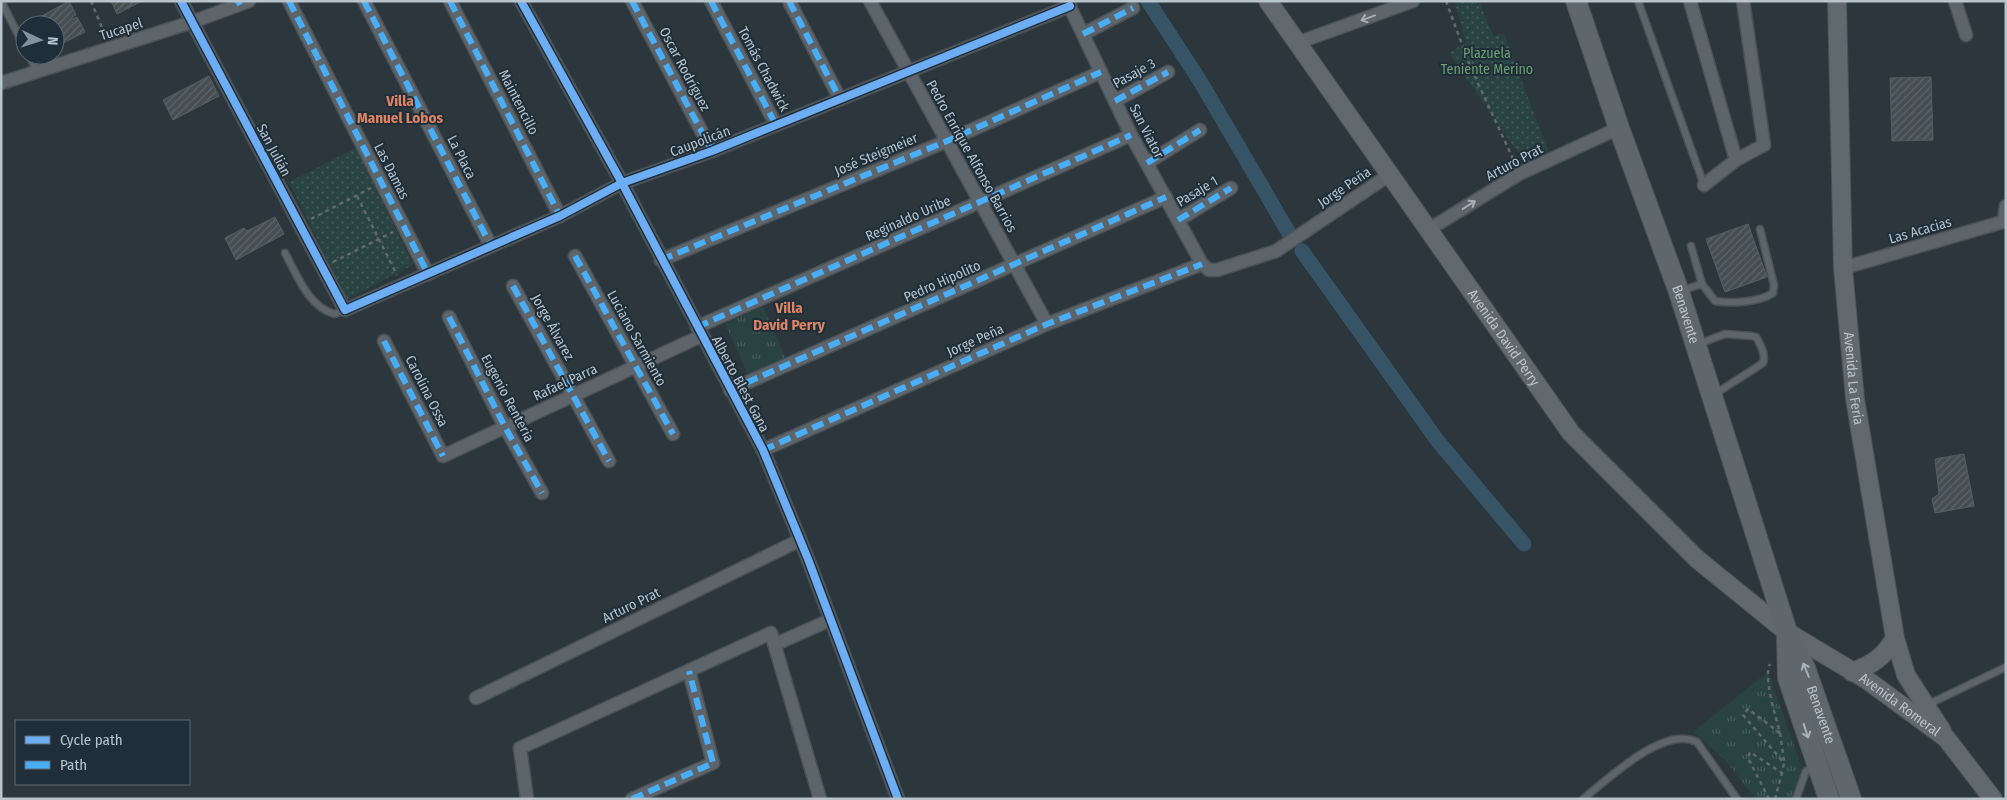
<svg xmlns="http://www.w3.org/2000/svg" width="2007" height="800" font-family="'Fira Sans Condensed',sans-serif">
	<defs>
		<pattern id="grass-tufts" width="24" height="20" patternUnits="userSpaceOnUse" patternTransform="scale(1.25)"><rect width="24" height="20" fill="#294342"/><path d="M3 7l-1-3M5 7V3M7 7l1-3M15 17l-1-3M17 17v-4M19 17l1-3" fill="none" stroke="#465c5c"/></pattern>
		<pattern id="park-dots" width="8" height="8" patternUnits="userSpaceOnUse" patternTransform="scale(1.25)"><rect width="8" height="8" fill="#294342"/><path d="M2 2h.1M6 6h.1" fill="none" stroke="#465c5c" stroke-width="1.8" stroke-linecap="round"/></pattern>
		<pattern id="building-hatch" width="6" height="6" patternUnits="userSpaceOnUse" patternTransform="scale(1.25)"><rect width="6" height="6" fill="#454e52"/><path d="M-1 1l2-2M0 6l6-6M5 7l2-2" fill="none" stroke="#5e666a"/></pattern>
	</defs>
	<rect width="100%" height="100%" fill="#2c373d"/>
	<g fill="url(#grass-tufts)">
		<polygon points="763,307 787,361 750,378 725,324"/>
		<polygon points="1768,672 1806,779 1798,799 1756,799 1725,760 1693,732"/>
	</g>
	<g fill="url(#park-dots)">
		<polygon points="1462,1 1479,1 1493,36 1504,34 1548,151 1525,163 1449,53 1466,42 1455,4"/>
		<polygon points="356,148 413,265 347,299 289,182"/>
	</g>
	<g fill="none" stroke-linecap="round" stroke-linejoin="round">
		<g stroke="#375467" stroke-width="15">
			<polyline points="1148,1 1200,81 1289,233"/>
			<polyline points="1302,251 1437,440 1524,544"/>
		</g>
	</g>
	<g fill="url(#building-hatch)" stroke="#545e65">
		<polygon points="69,1 76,15 72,17 73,19 77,17 85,32 55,47 55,25 44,25 40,17"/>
		<polygon points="111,1 142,1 117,14"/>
		<polygon points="209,76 219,96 173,120 163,100"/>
		<polygon points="1931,77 1933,140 1892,141 1890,78"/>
		<polygon points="275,217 284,234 236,260 225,238 244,228 247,231"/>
		<polygon points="1748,224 1767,277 1725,292 1706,239"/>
		<polygon points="1964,454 1974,506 1935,513 1932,499 1939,494 1935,459"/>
	</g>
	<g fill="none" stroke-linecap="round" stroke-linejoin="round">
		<defs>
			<g id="service">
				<polyline points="1,1 25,48"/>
				<polyline points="1638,1 1704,185"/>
				<polyline points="29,55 37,72"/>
				<path d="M1691 246 1702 284 1715 301C1731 304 1760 302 1773 293L1774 285 1760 229"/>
				<path d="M285 253C297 275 308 306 334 314L345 310"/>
				<polyline points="1680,291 1702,284"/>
				<path d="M1698 344 1725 334 1752 336 1756 337C1761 345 1766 355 1763 363L1715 394"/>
				<polyline points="1927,705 2006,667"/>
				<path d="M1583 799C1608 779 1664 725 1697 742L1737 799"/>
				<polyline points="1796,799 1806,771 1816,766"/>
			</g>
			<g id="minor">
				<polyline points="181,1 345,310 560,216 622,183 712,151 1070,6"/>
				<polyline points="289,1 428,274"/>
				<polyline points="364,1 491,246"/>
				<polyline points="450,1 560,216"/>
				<polyline points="521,1 622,183 763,450 808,559 898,799"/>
				<polyline points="632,1 712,151"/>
				<polyline points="711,1 776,125"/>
				<polyline points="789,1 840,99"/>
				<polyline points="870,1 1047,324"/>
				<polyline points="1067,1 1131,135 1202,264 1209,270 1217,270 1276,251 1389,175"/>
				<polyline points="1690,1 1736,160"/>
				<polyline points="1955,1 1966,35"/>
				<polyline points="1083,34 1133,8"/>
				<polyline points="1297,43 1413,1"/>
				<polyline points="1,83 192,22 249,1"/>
				<polyline points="1115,101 1168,72"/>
				<polyline points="1147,163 1200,130"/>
				<polyline points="1704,185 1736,160 1764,145 1743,1"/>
				<polyline points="1178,220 1231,188"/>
				<polyline points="2004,222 2006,206"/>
				<polyline points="1428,230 1519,174 1619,128"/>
				<polyline points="575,256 673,434"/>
				<polyline points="661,260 947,141 1101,72"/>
				<polyline points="1843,268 2006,221"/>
				<polyline points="513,286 609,461"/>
				<polyline points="449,317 505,427 542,493"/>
				<polyline points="697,327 1131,135"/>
				<polyline points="384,341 443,456 701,336"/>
				<polyline points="730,390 1166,197"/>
				<polyline points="763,450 1047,324 1202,264"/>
				<polyline points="776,644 830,620"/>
				<polyline points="476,698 800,540"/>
				<polyline points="527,799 520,748 771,633 820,799"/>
				<polyline points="632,799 713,763 689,671"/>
			</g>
			<g id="secondary">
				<path id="s1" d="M1268 1 1571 433 1697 559 1787 632 1867 680 1946 738 1993 799"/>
				<path id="s2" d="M1837 1 1843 268 1855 399 1895 638 1906 675 1942 731"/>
				<path d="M1852 672C1872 665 1884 657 1895 638"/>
			</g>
			<g id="primary">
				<path id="s3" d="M1576 1 1619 128 1679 292 1787 632 1805 668 1851 799"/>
				<polyline points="1787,637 1788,678 1829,799"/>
			</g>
		</defs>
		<use href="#service" stroke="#4b5257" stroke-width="9"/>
		<use href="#minor" stroke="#4b5257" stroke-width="15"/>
		<use href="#secondary" stroke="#4b5257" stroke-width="20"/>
		<use href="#primary" stroke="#4a535a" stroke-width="22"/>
		<g stroke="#60696d" stroke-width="2.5" stroke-dasharray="4 4" stroke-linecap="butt">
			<polyline points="91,1 105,35"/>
			<polyline points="1446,1 1470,66 1515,163"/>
			<polyline points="357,196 397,275"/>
			<polyline points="311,219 371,188"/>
			<polyline points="333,262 393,232"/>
			<polyline points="1780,733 1784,761"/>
			<path d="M1769 799 1748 758 1750 752 1782 773 1784 763 1743 715 1748 709 1780 733C1776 717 1763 678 1770 664"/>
			<polyline points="1775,799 1782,773"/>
		</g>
		<use href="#service" stroke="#5d646a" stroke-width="6"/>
		<use href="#minor" stroke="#5d646a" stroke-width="12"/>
		<use href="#secondary" stroke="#62696e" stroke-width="18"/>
		<use href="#primary" stroke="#5f676c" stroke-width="20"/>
		<g stroke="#49aef6" stroke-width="6" stroke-dasharray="12 6" stroke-linecap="butt">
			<polyline points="238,1 240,5"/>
			<polyline points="289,1 428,274"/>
			<polyline points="364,1 491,246"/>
			<polyline points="450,1 560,216"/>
			<polyline points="632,1 712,151"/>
			<polyline points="711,1 776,125"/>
			<polyline points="789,1 840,99"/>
			<polyline points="1083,34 1133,8"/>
			<polyline points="1115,101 1168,72"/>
			<polyline points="1147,163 1200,130"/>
			<polyline points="1178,220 1231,188"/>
			<polyline points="575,256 673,434"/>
			<polyline points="661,260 947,141 1101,72"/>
			<polyline points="513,286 609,461"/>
			<polyline points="449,317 505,427 542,493"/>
			<polyline points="697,327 1131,135"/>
			<polyline points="384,341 443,456"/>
			<polyline points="730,390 1166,197"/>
			<polyline points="763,450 1047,324 1202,264"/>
			<polyline points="632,799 713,763 689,671"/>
		</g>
		<defs>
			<g id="cycleway">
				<polyline points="181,1 345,310 560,216 622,183 712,151 1070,6"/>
				<polyline points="521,1 622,183 763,450 808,559 898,799"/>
			</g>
		</defs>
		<use href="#cycleway" stroke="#1f2e39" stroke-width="11"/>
		<use href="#cycleway" stroke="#6dadf4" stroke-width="8"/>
	</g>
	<defs><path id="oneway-shaft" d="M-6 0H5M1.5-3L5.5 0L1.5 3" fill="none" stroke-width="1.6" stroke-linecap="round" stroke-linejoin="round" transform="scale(1.25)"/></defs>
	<g stroke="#a5b0b9">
		<use href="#oneway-shaft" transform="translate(1368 18) rotate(160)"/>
		<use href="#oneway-shaft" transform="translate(1469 205) rotate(-32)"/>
	</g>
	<g stroke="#a5b1ba">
		<use href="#oneway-shaft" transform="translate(1806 670) rotate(-112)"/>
		<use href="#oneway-shaft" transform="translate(1806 731) rotate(72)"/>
	</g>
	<g text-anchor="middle" stroke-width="4" stroke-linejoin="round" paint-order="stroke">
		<g font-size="14" fill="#b7c3cd" stroke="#1f2e39">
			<text transform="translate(121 29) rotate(-18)" y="5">Tucapel</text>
			<text transform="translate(685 69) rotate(62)" y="5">Oscar Rodríguez</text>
			<text transform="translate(764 69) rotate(62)" y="5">Tomás Chadwick</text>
			<text transform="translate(1134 73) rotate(-29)" y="5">Pasaje 3</text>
			<text transform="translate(519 102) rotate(63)" y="5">Maintencillo</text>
			<text transform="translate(1147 131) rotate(63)" y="5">San Viator</text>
			<text transform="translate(700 141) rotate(-21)" y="5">Caupolicán</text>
			<text transform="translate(274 150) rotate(62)" y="5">San Julián</text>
			<text transform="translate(876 154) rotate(-23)" y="5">José Steigmeier</text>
			<text transform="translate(972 156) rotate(61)" y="5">Pedro Enrique Alfonso Barrios</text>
			<text transform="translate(462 157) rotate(63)" y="5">La Placa</text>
			<text transform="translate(1514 162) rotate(-28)" y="5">Arturo Prat</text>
			<text transform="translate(392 171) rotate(63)" y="5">Las Damas</text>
			<text transform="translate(1344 187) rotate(-34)" y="5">Jorge Peña</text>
			<text transform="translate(1197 191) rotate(-31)" y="5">Pasaje 1</text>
			<text transform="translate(908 218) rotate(-24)" y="5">Reginaldo Uribe</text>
			<text transform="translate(1920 230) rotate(-16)" y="5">Las Acacias</text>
			<text transform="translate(942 281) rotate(-24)" y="5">Pedro Hipolito</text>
			<text dy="5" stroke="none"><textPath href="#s3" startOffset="332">Benavente</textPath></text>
			<text transform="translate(553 327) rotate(61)" y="5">Jorge Álvarez</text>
			<text transform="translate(637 338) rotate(61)" y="5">Luciano Sarmiento</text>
			<text dy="5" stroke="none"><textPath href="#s1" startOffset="411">Avenida David Perry</textPath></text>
			<text transform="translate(975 340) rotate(-24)" y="5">Jorge Peña</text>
			<text dy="5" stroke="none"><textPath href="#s2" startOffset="378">Avenida La Feria</textPath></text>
			<text transform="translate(565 382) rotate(-25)" y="5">Rafael Parra</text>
			<text transform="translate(741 384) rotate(62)" y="5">Alberto Blest Gana</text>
			<text transform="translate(427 391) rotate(63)" y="5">Carolina Ossa</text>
			<text transform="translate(508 398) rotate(62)" y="5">Eugenio Renteria</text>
			<text transform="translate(631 605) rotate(-26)" y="5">Arturo Prat</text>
			<text dy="5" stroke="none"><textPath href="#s1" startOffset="956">Avenida Romeral</textPath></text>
			<text dy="5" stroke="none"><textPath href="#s3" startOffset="755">Benavente</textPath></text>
		</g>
		<g font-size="14" fill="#6d9f70" stroke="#1f2e39">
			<text x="1487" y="58">Plazuela<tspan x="1487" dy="16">Teniente Merino</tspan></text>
		</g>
		<g font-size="15" font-weight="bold" fill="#dc8464" stroke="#1f2e39">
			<text x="400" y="106">Villa<tspan x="400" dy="17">Manuel Lobos</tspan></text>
			<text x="789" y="313">Villa<tspan x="789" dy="17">David Perry</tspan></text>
		</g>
	</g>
	<rect width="2007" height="800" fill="none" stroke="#b7c3cd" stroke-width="5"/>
	<rect x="15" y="720" width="175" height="65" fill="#1f2e39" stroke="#5c6a74"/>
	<rect x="25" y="736" width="25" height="8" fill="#6dadf4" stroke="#5c6a74"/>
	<text x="60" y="745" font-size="15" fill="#b7c3cd">Cycle path</text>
	<rect x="25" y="761" width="25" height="8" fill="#49aef6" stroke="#5c6a74"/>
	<text x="60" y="770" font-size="15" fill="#b7c3cd">Path</text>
	<g transform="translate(40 40) rotate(94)"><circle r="24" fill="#1f2e39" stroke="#5c6a74"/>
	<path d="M0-4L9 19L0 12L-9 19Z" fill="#86929b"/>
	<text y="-8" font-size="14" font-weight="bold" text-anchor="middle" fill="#b7c3cd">N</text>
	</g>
</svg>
